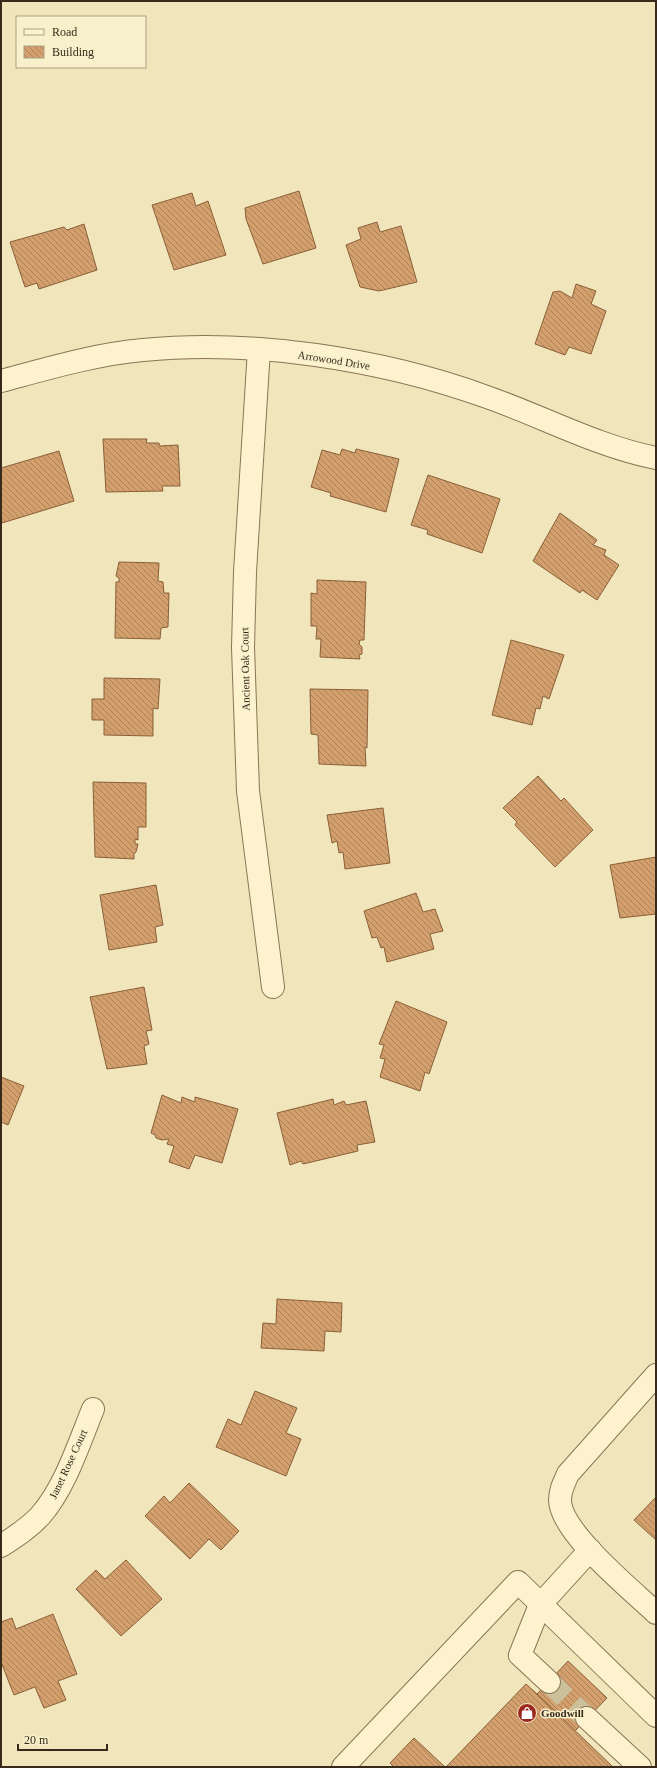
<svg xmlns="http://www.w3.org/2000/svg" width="657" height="1768" font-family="Georgia,serif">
	<defs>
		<pattern id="building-back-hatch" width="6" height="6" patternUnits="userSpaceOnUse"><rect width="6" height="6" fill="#d3a06d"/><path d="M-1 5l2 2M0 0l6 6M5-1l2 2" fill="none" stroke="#ac8359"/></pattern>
	</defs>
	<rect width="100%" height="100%" fill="#f1e5bb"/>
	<g fill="url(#building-back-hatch)" stroke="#8a5f38">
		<polygon points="299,191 316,248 263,264 246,219 245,208"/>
		<polygon points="192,193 196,206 208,201 226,255 174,270 152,205"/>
		<polygon points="377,222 380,232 401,226 417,282 379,291 360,287 346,245 361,239 358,228"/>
		<polygon points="84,224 97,270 39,289 37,283 25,287 10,242 64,227 67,230"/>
		<polygon points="576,284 596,291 591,304 606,311 591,354 569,347 565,355 535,344 553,292 560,291 572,298"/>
		<polygon points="103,439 147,439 146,443 159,443 160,446 178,445 180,486 162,486 163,491 106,492"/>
		<polygon points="342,449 355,453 356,449 399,459 386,512 330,496 331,493 311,487 322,450 340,455"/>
		<polygon points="59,451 74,501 2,523 1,518 1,468"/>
		<polygon points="428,475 500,499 482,553 427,534 428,530 411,525"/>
		<polygon points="560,513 597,540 593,545 606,550 604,555 619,565 597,600 582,590 580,593 533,561"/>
		<polygon points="119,562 159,563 158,581 163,582 164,593 169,593 168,627 161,628 160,639 115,638 116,582 119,582 119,578 116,576"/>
		<polygon points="317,580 366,582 364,640 360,640 359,644 362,647 362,654 359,655 360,659 320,657 321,639 316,639 317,626 311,626 311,593 317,594"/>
		<polygon points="511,640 564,655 549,699 543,696 540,709 536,708 532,725 492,715"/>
		<polygon points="104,678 160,679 158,709 153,708 153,736 104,735 104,720 92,720 92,699 104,699"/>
		<polygon points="310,689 368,690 367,748 365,747 366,766 319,764 318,735 311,734"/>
		<polygon points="538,776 561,801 564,798 593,830 555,867 515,825 517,822 503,808"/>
		<polygon points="93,782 146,783 146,827 138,827 138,840 135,839 135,844 138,844 136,852 134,854 134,859 95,857"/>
		<polygon points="383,808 390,863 345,869 343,852 339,853 337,841 332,843 327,815"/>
		<polygon points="656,857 656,914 620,918 610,865"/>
		<polygon points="156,885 163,925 155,927 157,942 109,950 100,895"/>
		<polygon points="416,893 423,912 435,909 443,931 430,934 434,949 387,962 384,947 381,948 377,937 372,938 364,911"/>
		<polygon points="144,987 152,1030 146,1031 149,1044 144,1046 147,1064 107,1069 90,997"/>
		<polygon points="396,1001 447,1022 429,1074 425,1072 420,1091 380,1077 385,1059 380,1058 384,1045 379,1044"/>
		<polygon points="1,1077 24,1086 8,1125 1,1122"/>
		<polygon points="162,1095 181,1103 182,1097 195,1102 195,1097 238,1109 222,1163 195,1155 189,1169 169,1162 174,1146 167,1144 169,1139 162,1140 156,1138 155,1135 151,1133"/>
		<polygon points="333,1099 334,1105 344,1101 346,1105 366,1101 375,1142 357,1145 358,1151 303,1164 301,1161 290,1165 277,1113"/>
		<polygon points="277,1299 342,1303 341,1332 325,1331 324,1351 261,1348 263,1323 276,1324"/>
		<polygon points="255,1391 297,1408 286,1433 301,1439 286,1476 216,1447 228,1419 241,1425"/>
		<polygon points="189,1483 239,1531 221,1550 209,1539 190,1559 145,1516 164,1496 170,1503"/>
		<polygon points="656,1497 656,1540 634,1520"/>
		<polygon points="126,1560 162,1599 121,1636 76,1589 96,1570 105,1579"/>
		<polygon points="53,1614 77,1674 58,1681 66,1700 44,1708 35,1687 14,1695 1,1662 1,1622 12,1618 16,1629"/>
		<polygon points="568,1661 607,1698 575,1731 537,1694"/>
		<polygon points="526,1684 537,1694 613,1767 446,1767"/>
		<polygon points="414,1738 428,1751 445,1767 394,1767 390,1763"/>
	</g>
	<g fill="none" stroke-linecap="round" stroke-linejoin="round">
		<polyline stroke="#ccc09b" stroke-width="22" stroke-dasharray="22 11" stroke-linecap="butt" points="549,1682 587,1718"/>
		<defs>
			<g id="minor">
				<polyline points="259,349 245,572 243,647 248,791 273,987"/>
				<path d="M1 381C46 369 96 354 143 350 252 339 381 359 484 396 542 416 596 446 656 458"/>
				<path d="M656 1375 568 1474C564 1483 560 1490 560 1500 560 1532 633 1591 656 1613"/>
				<path d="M1 1546C15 1537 29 1528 40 1516 65 1488 79 1443 93 1409"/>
				<polyline points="549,1682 520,1655 540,1605 590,1550"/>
				<polyline points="587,1718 640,1767"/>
				<polyline points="343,1767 518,1582 656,1716"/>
			</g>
		</defs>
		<use href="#minor" stroke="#897554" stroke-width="24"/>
		<use href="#minor" stroke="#fcf2ce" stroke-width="22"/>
	</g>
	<defs>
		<symbol id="shop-disc" viewBox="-11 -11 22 22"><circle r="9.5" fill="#9d281f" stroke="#f8efcb"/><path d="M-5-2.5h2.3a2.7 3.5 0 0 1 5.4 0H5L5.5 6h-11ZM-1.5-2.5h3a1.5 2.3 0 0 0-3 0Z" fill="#fff"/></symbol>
	</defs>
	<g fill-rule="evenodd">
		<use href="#shop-disc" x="516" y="1702" width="22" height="22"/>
	</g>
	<g text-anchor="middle" stroke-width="3" stroke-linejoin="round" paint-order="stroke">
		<g font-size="11" fill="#372a1a" stroke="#f8efcb">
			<text transform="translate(334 360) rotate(9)" y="4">Arrowood Drive</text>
			<text transform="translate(245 669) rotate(-91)" y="4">Ancient Oak Court</text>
			<text transform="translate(68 1464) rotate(-65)" y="4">Janet Rose Court</text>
		</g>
		<g font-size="11" font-weight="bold" fill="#372a1a" stroke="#f8efcb" text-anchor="start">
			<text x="541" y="1717">Goodwill</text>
		</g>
	</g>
	<rect width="657" height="1768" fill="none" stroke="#372a1a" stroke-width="4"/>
	<rect x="16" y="16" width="130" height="52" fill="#f8efcb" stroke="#aba084"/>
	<rect x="24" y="29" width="20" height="6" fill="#fcf2ce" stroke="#aba084"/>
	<text x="52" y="36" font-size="12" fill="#372a1a">Road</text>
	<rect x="24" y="46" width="20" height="12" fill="url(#building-back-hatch)" stroke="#aba084"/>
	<text x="52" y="56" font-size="12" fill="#372a1a">Building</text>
	<path d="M18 1744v6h89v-6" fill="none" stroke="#372a1a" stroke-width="2"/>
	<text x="24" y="1744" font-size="12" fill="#372a1a" stroke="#f8efcb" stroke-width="3" paint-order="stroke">20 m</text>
</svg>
